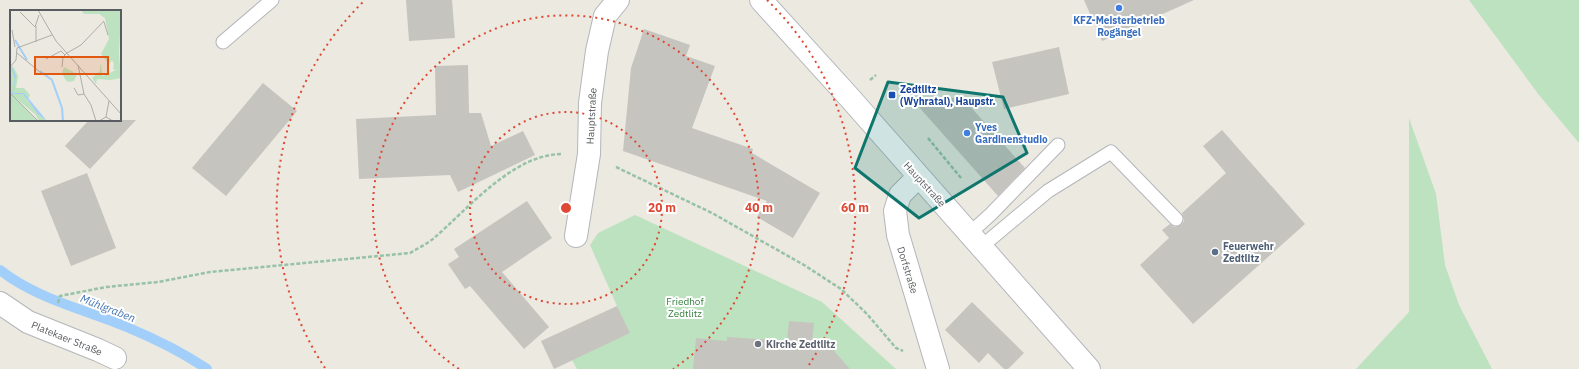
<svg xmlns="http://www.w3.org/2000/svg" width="1579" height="369" font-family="'IBM Plex Sans',sans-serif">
	<rect width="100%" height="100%" fill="#ebe9e0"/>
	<g fill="#bde2bf">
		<polygon points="1469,0 1579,0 1579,143 1539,95"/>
		<polygon points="1409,118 1436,194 1445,265 1459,305 1492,369 1356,369 1409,312"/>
		<polygon points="635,215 822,302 896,369 577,369 572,360 629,333 590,245 598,233"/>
	</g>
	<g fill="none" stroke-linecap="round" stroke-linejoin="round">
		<path stroke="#a2cffa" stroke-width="10" d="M0 270C36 299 87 310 129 328 153 338 185 354 207 369"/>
	</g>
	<g fill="#c6c4be">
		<polygon points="406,0 452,0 455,38 409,41"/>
		<polygon points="1084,0 1194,0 1102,41"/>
		<polygon points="644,29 690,45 686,56 715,66 692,128 753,149 752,153 820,193 793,238 757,217 767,201 623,151 631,68"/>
		<polygon points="1059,47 1069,94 1004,109 992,62"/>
		<polygon points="468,65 469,113 481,113 491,146 523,131 535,155 458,192 450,175 359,179 356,119 436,115 435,66"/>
		<polygon points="263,83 297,111 226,196 192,168"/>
		<polygon points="961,96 1025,168 998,196 918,106"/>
		<polygon points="89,120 136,120 90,169 65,146"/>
		<polygon points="1222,130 1305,224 1193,324 1140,265 1169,238 1162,230 1170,224 1174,227 1181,225 1184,221 1182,213 1226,173 1203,146"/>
		<polygon points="87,173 116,248 71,266 41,191"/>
		<polygon points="527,201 552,238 502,272 549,327 524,349 470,286 465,289 448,264 459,257 454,249"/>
		<polygon points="972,302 1024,353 1008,369 1004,369 988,353 979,363 945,330"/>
		<polygon points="617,306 630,333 554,369 541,341"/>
		<polygon points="789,321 814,323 812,344 829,345 850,369 693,369 696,338 727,341 727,337 787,341"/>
	</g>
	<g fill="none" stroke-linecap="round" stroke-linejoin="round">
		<defs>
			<g id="service">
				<polyline points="223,42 272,0"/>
				<polyline points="969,234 991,214 1058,145"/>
				<polyline points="981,247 1048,191 1111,152 1176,219"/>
			</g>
			<g id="minor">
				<polyline points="918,177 900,195 895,211 898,235 938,369"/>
				<polyline points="576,236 589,154 590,103 597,51 605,16 618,0"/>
				<polyline points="0,303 28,322 98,350 115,358"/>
			</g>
			<polyline id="secondary" points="761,0 849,97 1089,369"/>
		</defs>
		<use href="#service" stroke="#b3b6ba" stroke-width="15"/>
		<use href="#minor" stroke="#b3b6ba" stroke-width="24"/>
		<use href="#secondary" stroke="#b4b7bc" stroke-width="24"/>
		<g stroke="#97c2a6" stroke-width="2.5" stroke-dasharray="4 2" stroke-linecap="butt">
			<polyline points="870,80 876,75"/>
			<polyline points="928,138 961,178"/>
			<polyline points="616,167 712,213 804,265 841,289 867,314 896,348 903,351"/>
			<path d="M58 303 60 296 106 287 158 282 210 272 410 253C418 248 427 244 434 238 468 209 513 154 562 154"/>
		</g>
		<use href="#service" stroke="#fff" stroke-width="13"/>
		<use href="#minor" stroke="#fff" stroke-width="22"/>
		<use href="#secondary" stroke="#fff" stroke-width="22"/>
	</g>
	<path fill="#0f766e" fill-opacity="0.2" stroke="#0f766e" stroke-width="3" stroke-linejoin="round" d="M888 82 1003 97 1027 153 919 218 855 168Z"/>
	<g fill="none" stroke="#df4833" stroke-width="2" stroke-dasharray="2 4">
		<circle cx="566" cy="208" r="96"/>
		<path d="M459 369A193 193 0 1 1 673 369"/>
		<path d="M325 368A289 289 0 0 1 365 0M767 0A289 289 0 0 1 807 368"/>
	</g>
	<g fill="#3f7fe0" stroke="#fff" stroke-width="1.5">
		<circle cx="1119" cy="8" r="4"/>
		<circle cx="967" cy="133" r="4"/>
	</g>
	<rect fill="#1a4fb4" stroke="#fff" stroke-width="1.5" x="888" y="91" width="8" height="8" rx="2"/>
	<circle fill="#5c6f8a" stroke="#fff" stroke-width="1.5" cx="1215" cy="252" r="4"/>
	<circle fill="#6b7280" stroke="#fff" stroke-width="1.5" cx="758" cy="344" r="4"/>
	<g text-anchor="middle" stroke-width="4" stroke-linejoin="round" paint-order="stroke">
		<g font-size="10" font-weight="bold" fill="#366cbe" stroke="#fff">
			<text x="1119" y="24">KFZ-Meisterbetrieb<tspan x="1119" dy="12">Rogängel</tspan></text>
			<text x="975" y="131" text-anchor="start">Yves<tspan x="975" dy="12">Gardinenstudio</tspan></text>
		</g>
		<g font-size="10" font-weight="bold" fill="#164399" stroke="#fff" text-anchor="start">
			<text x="900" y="93">Zedtlitz<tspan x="900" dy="12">(Wyhratal), Haupstr.</tspan></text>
		</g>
		<g font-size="10" fill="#595c60" stroke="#fff">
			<text transform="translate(591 116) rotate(-87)" y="4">Hauptstraße</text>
			<text transform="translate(925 184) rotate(48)" y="4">Hauptstraße</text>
			<text transform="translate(908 270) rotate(73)" y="4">Dorfstraße</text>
			<text transform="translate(67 338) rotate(22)" y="4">Platekaer Straße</text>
		</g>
		<g font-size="10" font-weight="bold" fill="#4e5e75" stroke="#fff" text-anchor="start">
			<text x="1223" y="250">Feuerwehr<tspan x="1223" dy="12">Zedtlitz</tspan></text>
		</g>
		<g font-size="10" fill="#38803f" stroke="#fff">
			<text x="685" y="305">Friedhof<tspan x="685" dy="12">Zedtlitz</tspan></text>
		</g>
		<g font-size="10" font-weight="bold" fill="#5b616d" stroke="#fff" text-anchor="start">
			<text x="766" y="348">Kirche Zedtlitz</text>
		</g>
		<g font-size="11" font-style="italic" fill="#4375b2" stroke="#fff">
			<text transform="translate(108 308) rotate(21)" y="4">Mühlgraben</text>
		</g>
	</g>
	<g transform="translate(10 10)">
		<rect width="111" height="111" fill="#ebe9e0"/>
		<path d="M71 0H111L109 44 111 68 100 70 87 69 86 74 82 68 90 61V52L93 66 106 60 103 59 104 54 102 50 99 54 91 44 99 29 95 8 89 4H74ZM3 56 8 66 6 78H14L20 85 17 90 36 111H29L25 104 3 86 27 111H0V59ZM54 57 67 64 64 71 58 72 55 69 52 63Z" fill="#bde2bf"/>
		<path d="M0 54 6 66 3 83H14L37 111 28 104 13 84H2L5 69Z" fill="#a2cffa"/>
		<path fill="none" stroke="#a2cffa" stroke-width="2" d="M5 30 17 50M30 61 42 70 52 98 53 111"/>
		<path fill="none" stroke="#adada9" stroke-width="1" d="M28 0 46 31 111 104M10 2 25 17 29 5M94 12 98 25M2 20 5 37M26 32V16M7 38 42 25M7 43 31 63M36 49 51 41 55 45M68 55 74 84 81 95 86 111M0 57 6 50 7 38M52 57 53 47 57 43 71 35 94 11M64 78 68 85 74 84M0 83 28 111M96 107 99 91M89 111 96 107 103 111"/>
		<path fill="#e15910" fill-opacity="0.15" stroke="#e15910" stroke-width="2" d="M25 47H98V64H25Z"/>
		<rect width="111" height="111" fill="none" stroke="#595c60" stroke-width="2"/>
	</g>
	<circle cx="566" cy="208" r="6" fill="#df4833" stroke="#fff" stroke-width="2"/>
	<g font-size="12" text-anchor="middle" font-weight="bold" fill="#df4833" stroke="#fff" stroke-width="4" stroke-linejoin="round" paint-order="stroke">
		<text x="662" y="212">20 m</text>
		<text x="759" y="212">40 m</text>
		<text x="855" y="212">60 m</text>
	</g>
</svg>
